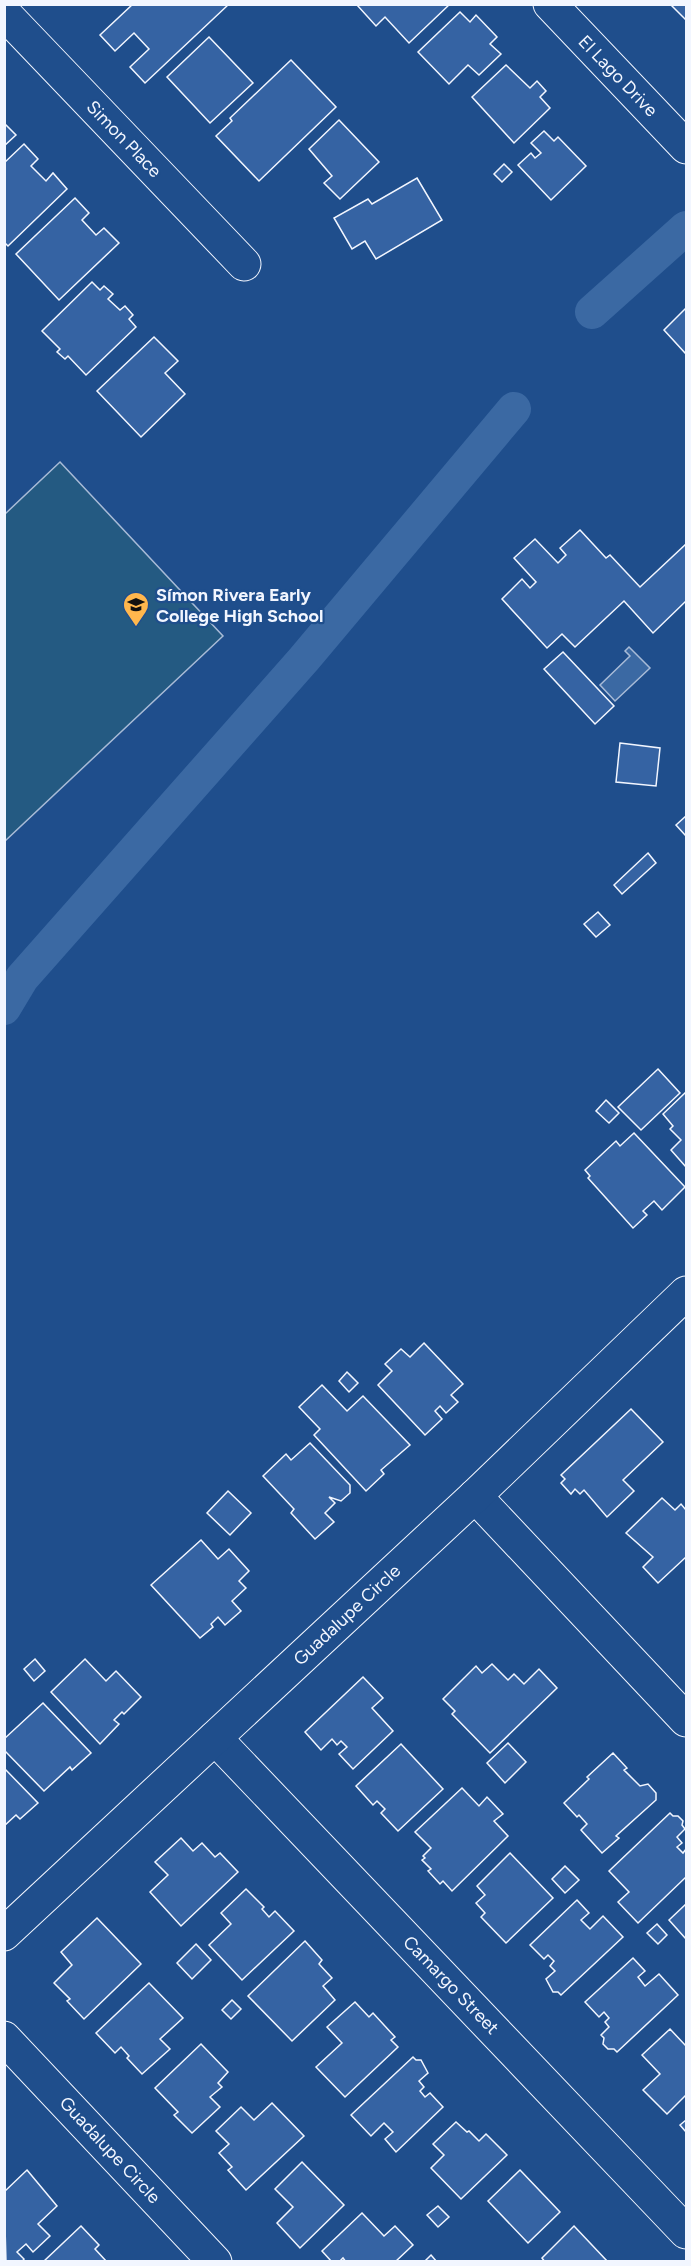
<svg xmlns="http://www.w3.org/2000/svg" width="691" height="2266" font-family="Figtree,sans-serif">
	<rect width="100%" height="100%" fill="#1f4e8c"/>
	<polygon fill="#245a82" stroke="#a8bbd7" stroke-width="1.5" points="60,462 223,636 5,841 5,514"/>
	<polygon fill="#3b69a3" stroke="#a8bbd7" stroke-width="1.5" points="629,647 650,668 615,701 600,685 630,656 625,651"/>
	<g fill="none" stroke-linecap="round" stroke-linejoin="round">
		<g stroke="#3b69a3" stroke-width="34">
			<polyline points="592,312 686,228"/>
			<polyline points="4,1008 22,978 304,659 514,409"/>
		</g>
	</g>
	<g fill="#3563a3" stroke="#f2f6ff" stroke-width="1.5">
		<polygon points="133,4 228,4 228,5 145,83 130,67 149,49 134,33 115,51 100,35"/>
		<polygon points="450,4 409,43 385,17 376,26 357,5"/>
		<polygon points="670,4 686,4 686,18 685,19"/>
		<polygon points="460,12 470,22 476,15 497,37 490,44 501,54 479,75 468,65 449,84 418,52"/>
		<polygon points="209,37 253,83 210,123 167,77"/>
		<polygon points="291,60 336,107 259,181 216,136 232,121 230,118"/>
		<polygon points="506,65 530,88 537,81 546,91 540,97 550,108 514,143 472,97"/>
		<polygon points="339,120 379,162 340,199 324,183 332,176 309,149"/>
		<polygon points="4,123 16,135 4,146"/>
		<polygon points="544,131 554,141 558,137 586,166 551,200 518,165 531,153 535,158 541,153 531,143"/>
		<polygon points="24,144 38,159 31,166 46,181 53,173 67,189 8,246 4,242 4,163"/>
		<polygon points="504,164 512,172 502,182 494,174"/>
		<polygon points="417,178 442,220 376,259 365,241 352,249 334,218 368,199 372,204"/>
		<polygon points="75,198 89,213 82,220 96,235 104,228 119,243 59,300 16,254"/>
		<polygon points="92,282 100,290 104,286 113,294 108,299 120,310 125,306 133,315 129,319 136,327 86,375 68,356 65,359 57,352 60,349 42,331"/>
		<polygon points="686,308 686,354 664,330"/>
		<polygon points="154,337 178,361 165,373 185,394 141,437 97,391"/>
		<polygon points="580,530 606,558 610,555 640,587 686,544 686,601 653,633 624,601 575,647 562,634 547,648 502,599 522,579 530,588 536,582 514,558 535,539 558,563 566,555 560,548"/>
		<polygon points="563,652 614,706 595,724 544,669"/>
		<polygon points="620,743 660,748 656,786 616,782"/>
		<polygon points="686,816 686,836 676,825"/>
		<polygon points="648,853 656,863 622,894 614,885"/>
		<polygon points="598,912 610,925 596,937 584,924"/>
		<polygon points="658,1069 680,1093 641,1130 618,1107"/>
		<polygon points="686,1092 686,1167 671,1150 681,1140 670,1129 673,1126 663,1114"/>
		<polygon points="606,1100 619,1113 609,1123 596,1111"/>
		<polygon points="634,1133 685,1187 662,1210 654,1201 643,1211 647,1215 633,1228 588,1178 590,1176 585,1170 616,1141 620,1146"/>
		<polygon points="424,1343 463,1384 451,1395 458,1402 446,1413 440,1406 435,1411 442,1419 425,1435 378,1385 392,1371 385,1364 401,1349 410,1357"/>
		<polygon points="347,1372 358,1383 349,1392 339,1381"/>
		<polygon points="322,1385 347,1411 363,1396 410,1445 381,1470 384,1474 366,1491 314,1435 320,1429 299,1407"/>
		<polygon points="631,1409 663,1442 623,1480 634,1491 607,1517 584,1490 580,1494 575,1489 571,1494 561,1483 565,1479 561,1475"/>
		<polygon points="310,1443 350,1485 350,1493 341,1501 329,1497 335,1503 325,1513 334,1522 315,1539 291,1513 294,1509 263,1476 286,1454 291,1460"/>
		<polygon points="228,1491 251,1513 230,1535 207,1513"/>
		<polygon points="662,1498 675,1510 681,1504 686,1510 686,1557 658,1583 643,1567 653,1557 626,1533"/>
		<polygon points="201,1540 218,1559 229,1549 249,1571 239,1581 246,1588 232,1601 241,1611 225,1625 218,1617 211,1624 213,1627 200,1638 151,1585"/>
		<polygon points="35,1659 45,1671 34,1681 24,1669"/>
		<polygon points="85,1659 106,1681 116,1671 141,1697 124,1714 122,1712 114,1720 119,1724 100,1744 51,1692"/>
		<polygon points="492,1664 508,1680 514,1674 524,1684 539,1669 557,1688 490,1753 452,1714 455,1711 443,1699 476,1666 482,1673"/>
		<polygon points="363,1677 383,1698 372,1708 393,1731 353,1769 339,1754 347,1747 341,1741 337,1745 332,1739 321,1750 305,1732"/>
		<polygon points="43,1703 91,1753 72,1770 70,1767 44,1791 4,1750 4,1739"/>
		<polygon points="508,1743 526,1762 505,1783 487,1763"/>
		<polygon points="401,1744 443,1789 398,1831 381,1813 385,1809 377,1801 373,1805 356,1786"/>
		<polygon points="613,1753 627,1768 624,1770 640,1786 648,1784 656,1793 656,1800 616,1836 619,1838 602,1853 581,1830 587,1824 579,1815 577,1817 564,1803 589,1779 587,1777"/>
		<polygon points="4,1768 38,1803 20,1819 16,1815 4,1826"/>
		<polygon points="462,1788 479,1806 487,1797 503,1814 494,1821 508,1836 452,1891 443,1881 440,1884 428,1871 431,1869 422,1860 425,1858 423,1856 431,1848 415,1832"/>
		<polygon points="670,1813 673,1816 678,1816 683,1821 682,1825 685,1829 677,1837 682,1843 677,1847 683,1853 686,1849 686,1877 638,1923 618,1902 629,1892 609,1871"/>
		<polygon points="181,1838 193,1851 202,1843 215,1857 220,1853 238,1872 181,1926 150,1892 168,1875 155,1862"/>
		<polygon points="510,1853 553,1898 506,1943 481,1917 485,1913 476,1903 485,1895 477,1886"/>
		<polygon points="565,1866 579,1880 565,1893 552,1879"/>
		<polygon points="246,1889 264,1907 262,1909 269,1917 275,1911 294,1931 242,1980 209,1945 231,1924 221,1913"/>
		<polygon points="577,1900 589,1913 581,1920 590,1929 603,1916 623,1937 561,1995 558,1992 553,1992 546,1979 555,1971 550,1966 554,1961 548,1955 544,1959 530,1945"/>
		<polygon points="686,1904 686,1939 669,1920"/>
		<polygon points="97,1918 141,1964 84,2019 67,2001 70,1999 54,1983 72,1965 61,1952"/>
		<polygon points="657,1924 667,1935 658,1944 647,1933"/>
		<polygon points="305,1941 322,1960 319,1964 332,1978 323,1986 335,2000 292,2041 248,1996"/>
		<polygon points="196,1944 211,1960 192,1979 177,1963"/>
		<polygon points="633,1958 645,1971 638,1977 645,1986 659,1974 678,1995 617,2052 614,2049 608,2049 603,2044 604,2038 601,2035 609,2027 605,2022 609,2018 604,2012 599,2017 585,2002"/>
		<polygon points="149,1983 183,2018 160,2039 170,2049 142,2074 127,2058 129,2056 121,2047 115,2053 96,2033"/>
		<polygon points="232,2000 241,2009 231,2019 222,2010"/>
		<polygon points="355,2002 369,2017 373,2013 395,2037 391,2040 398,2047 345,2097 316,2067 342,2043 327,2027"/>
		<polygon points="670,2029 686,2046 686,2095 667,2114 643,2090 660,2074 642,2055"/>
		<polygon points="201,2044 228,2072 218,2083 222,2087 210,2097 220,2107 192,2133 174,2115 178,2112 155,2088"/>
		<polygon points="413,2057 416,2060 421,2060 428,2073 419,2081 424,2087 420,2091 425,2097 430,2093 443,2107 396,2152 385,2139 393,2132 384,2123 371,2136 351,2115"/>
		<polygon points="272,2103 304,2136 246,2190 228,2170 232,2167 219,2153 229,2144 216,2131 241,2107 254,2120"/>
		<polygon points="686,2120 686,2132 680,2125"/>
		<polygon points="456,2122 467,2132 469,2131 479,2141 486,2134 507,2155 461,2199 431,2168 444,2155 433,2144"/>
		<polygon points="302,2162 344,2205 300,2248 277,2223 293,2207 275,2189"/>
		<polygon points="27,2170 57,2206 38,2224 50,2236 33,2252 26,2244 17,2252 24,2259 22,2262 6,2262 4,2192"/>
		<polygon points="520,2170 560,2212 528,2243 488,2201"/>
		<polygon points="438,2206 449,2217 438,2227 427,2215"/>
		<polygon points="362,2213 384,2236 395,2226 413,2245 395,2262 346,2262 343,2258 339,2262 332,2262 322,2251"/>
		<polygon points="81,2226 99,2245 95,2249 107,2262 43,2262"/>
		<polygon points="574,2226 608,2262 545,2262 542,2258"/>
		<polygon points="431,2255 437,2262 424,2262"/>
	</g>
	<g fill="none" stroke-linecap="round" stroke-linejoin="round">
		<defs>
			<g id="minor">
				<polyline points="550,4 686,147"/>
				<polyline points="4,13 244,264"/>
				<polyline points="475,1496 686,1720"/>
				<polyline points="215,1738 686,2232"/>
				<polyline points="4,1934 475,1496 686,1293"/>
				<polyline points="4,2038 215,2262"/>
			</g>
		</defs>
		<use href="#minor" stroke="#f2f6ff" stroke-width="35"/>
		<use href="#minor" stroke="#1f4e8c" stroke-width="33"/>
	</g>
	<defs>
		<symbol id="school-pin" viewBox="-11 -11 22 30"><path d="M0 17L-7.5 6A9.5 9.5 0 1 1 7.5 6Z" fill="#ffb74d" stroke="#1f4e8c"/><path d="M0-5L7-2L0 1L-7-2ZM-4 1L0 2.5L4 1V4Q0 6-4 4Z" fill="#111"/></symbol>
	</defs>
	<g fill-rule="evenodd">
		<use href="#school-pin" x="121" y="590" width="30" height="40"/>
	</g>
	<g text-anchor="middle" stroke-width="4.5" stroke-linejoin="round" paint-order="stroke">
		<g font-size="18" fill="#f2f6ff" stroke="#1f4e8c">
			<text transform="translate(618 76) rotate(46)" y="6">El Lago Drive</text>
			<text transform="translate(124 139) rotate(46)" y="6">Simon Place</text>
			<text transform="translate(347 1615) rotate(-43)" y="6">Guadalupe Circle</text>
			<text transform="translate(451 1985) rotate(46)" y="6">Camargo Street</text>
			<text transform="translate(110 2150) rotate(47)" y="6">Guadalupe Circle</text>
		</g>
		<g font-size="18" font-weight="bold" fill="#f2f6ff" stroke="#1f4e8c" text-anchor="start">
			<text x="156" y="601">Símon Rivera Early<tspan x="156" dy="21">College High School</tspan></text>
		</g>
	</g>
	<rect width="691" height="2266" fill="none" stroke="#f2f6ff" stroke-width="12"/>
</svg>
